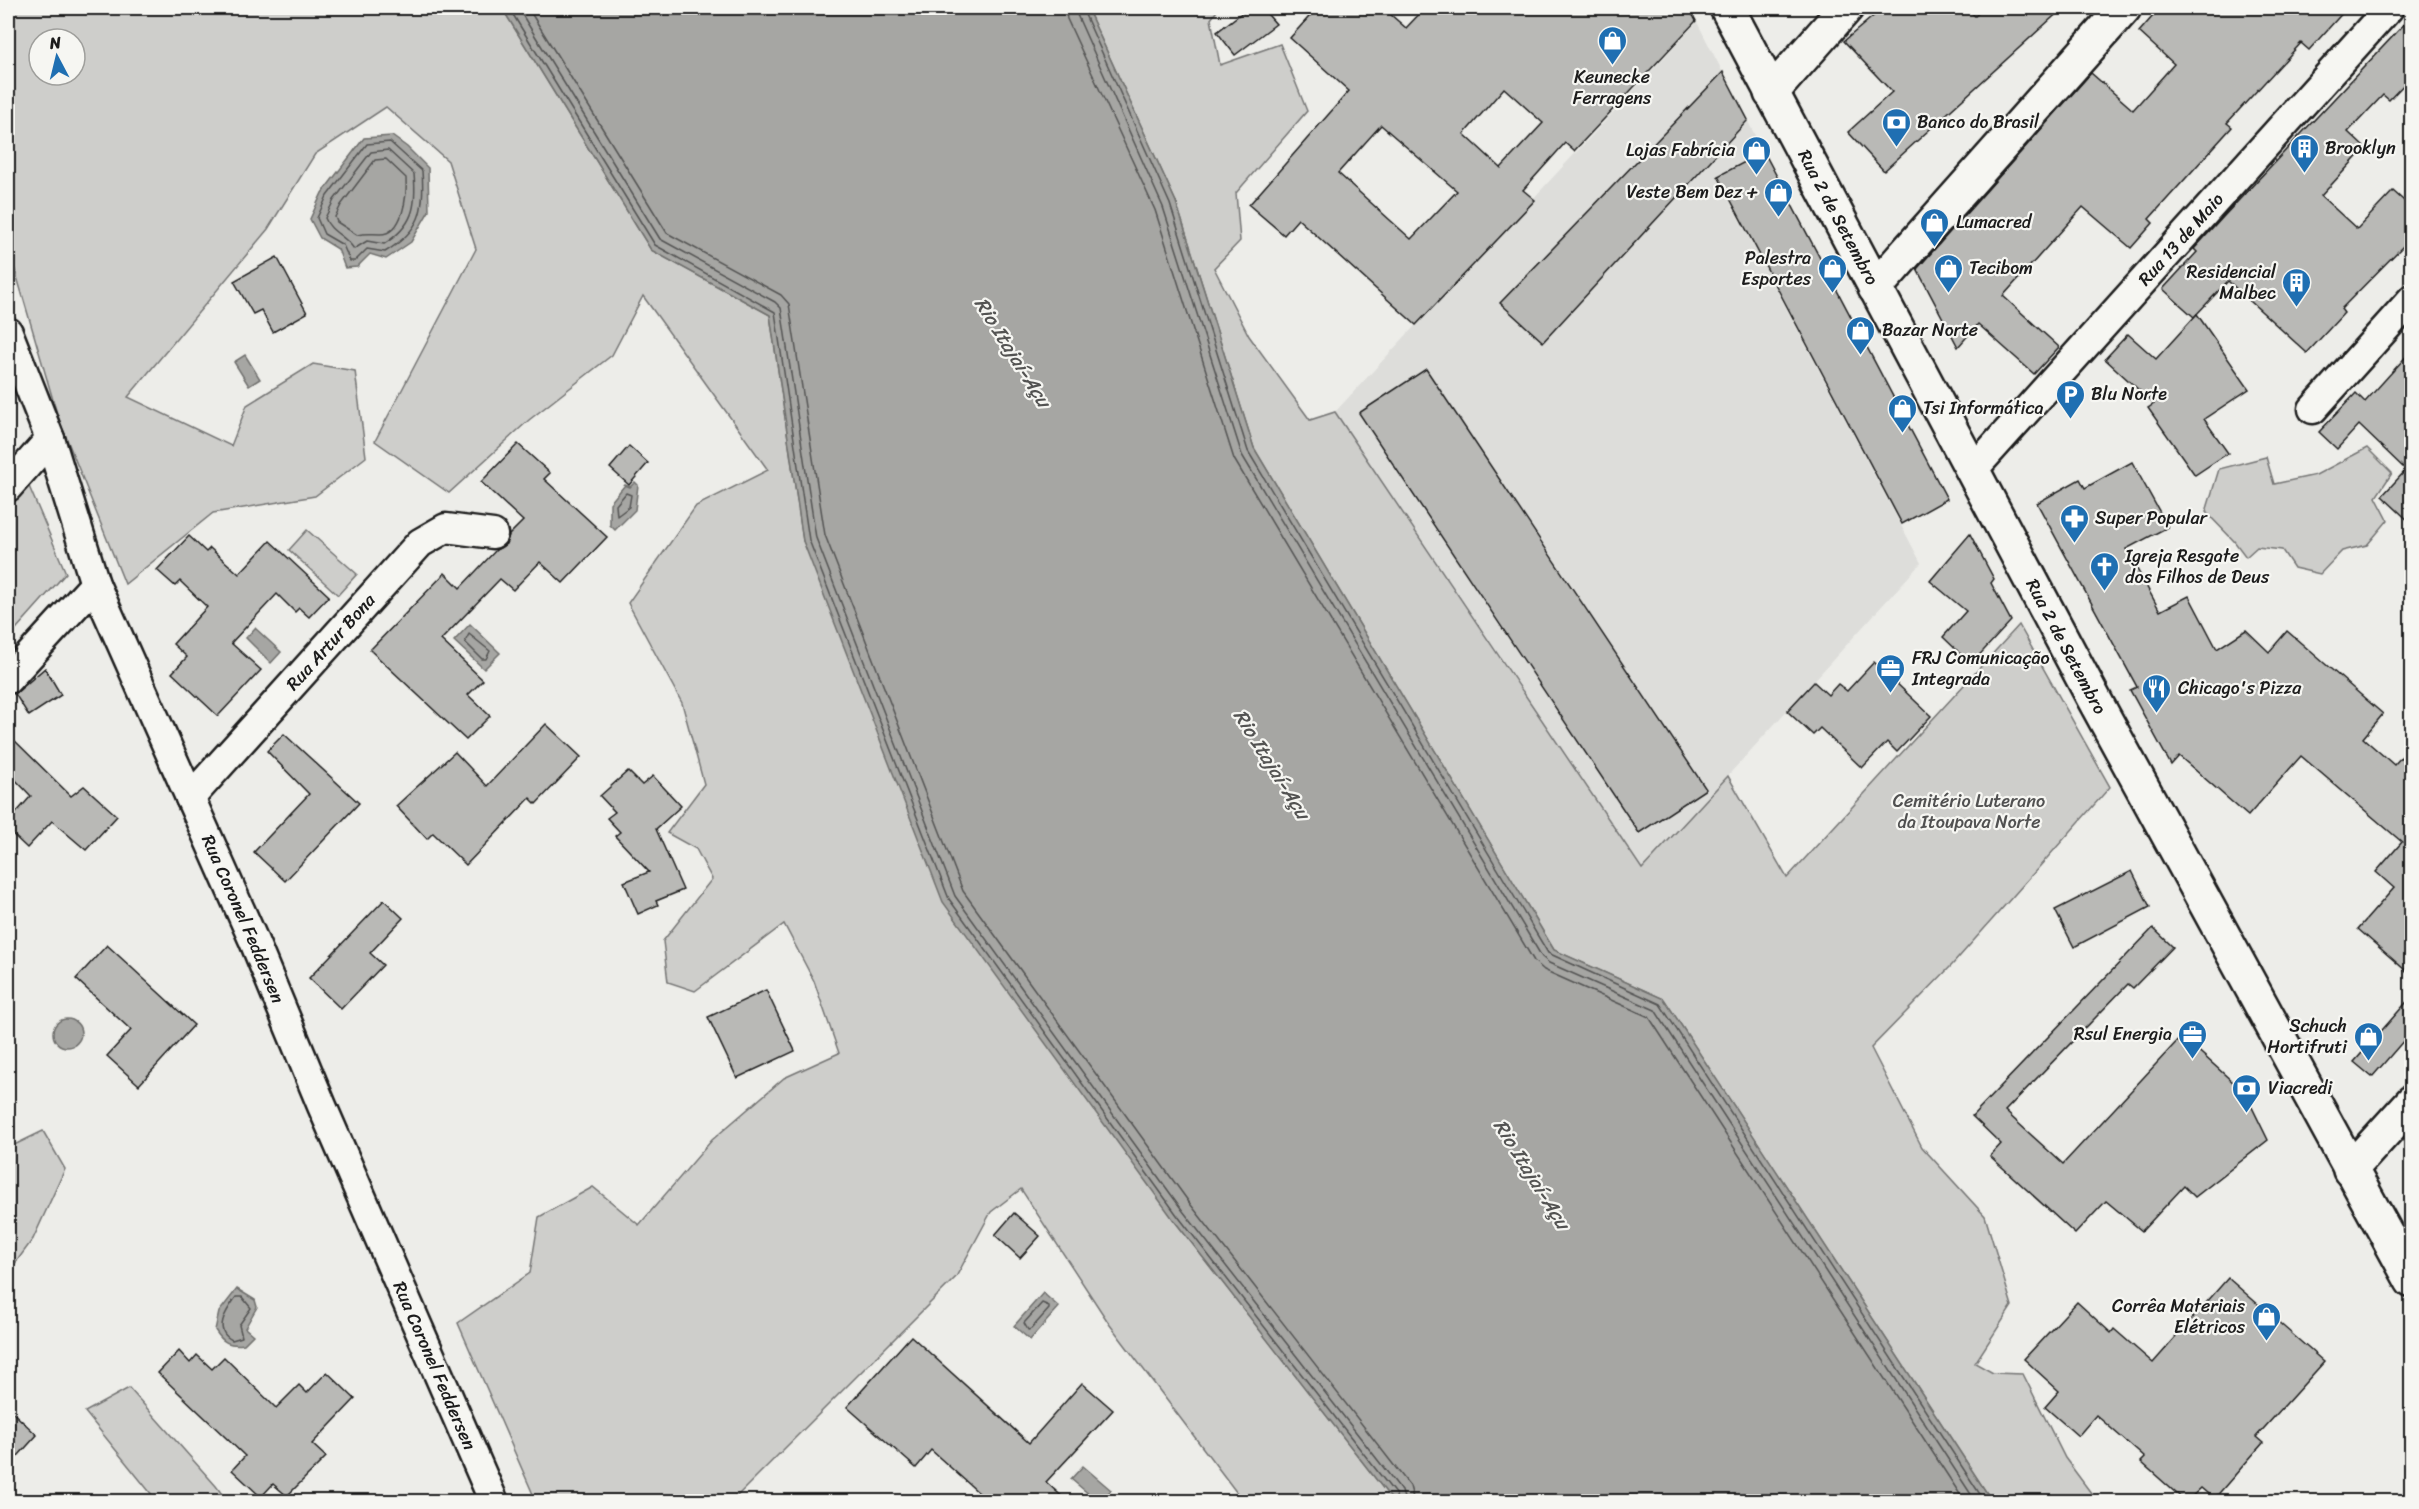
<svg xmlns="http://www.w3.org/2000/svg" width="2419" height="1509" font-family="Sriracha,sans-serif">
	<rect width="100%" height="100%" fill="#edede9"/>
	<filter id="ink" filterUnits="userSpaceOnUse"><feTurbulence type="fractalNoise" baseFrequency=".0167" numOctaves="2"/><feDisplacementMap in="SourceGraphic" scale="12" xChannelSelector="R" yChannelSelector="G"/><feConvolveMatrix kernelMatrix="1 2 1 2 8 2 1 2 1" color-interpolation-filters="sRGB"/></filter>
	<g filter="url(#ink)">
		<polygon fill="#ddddda" points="1697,22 1763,151 1717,177 1921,563 1643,869 1335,412"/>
		<g fill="#cececb" stroke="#757574" stroke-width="1.5" fill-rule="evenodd">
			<path d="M8 8H502L651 250 770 315 803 541 1173 1219 1393 1501H1243L1110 1325 1021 1189 991 1212 956 1277 732 1501H536L458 1323 530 1273 539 1217 593 1187 639 1225 712 1140 784 1078 839 1053 814 981 784 924 695 991 668 982 663 941 712 879 696 849 667 833 704 784 682 703 628 603 696 506 768 470 643 296 612 355 529 420 449 493 375 441 476 249 448 161 386 107 315 154 268 229 128 397 231 446 247 405 313 364 355 371 366 457 315 496 213 513 125 584 58 417 8 246ZM39 39H75V75H39Z"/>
			<polygon points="1087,8 1219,8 1211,19 1220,65 1280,44 1307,111 1236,193 1240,241 1214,268 1249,336 1310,420 1335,412 1642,869 1728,776 1787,878 2019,625 2110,787 1952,965 1871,1048 1922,1147 1985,1216 2012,1306 1975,1363 1993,1373 2023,1374 2065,1458 2097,1501 1992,1501 1664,999 1554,950 1254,448 1176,202"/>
			<polygon points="2367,448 2392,473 2376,497 2388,520 2367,545 2342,551 2320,574 2294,568 2282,550 2257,547 2246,557 2234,541 2206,512 2219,469 2266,457 2274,484 2316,475"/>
			<polygon points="28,484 66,573 8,638 8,507"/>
			<polygon points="307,530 357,574 338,595 289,550"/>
			<polygon points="43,1131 65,1169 33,1239 8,1273 8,1148"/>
			<polygon points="129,1388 216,1486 227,1501 157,1501 85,1412"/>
		</g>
		<g fill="#a6a6a3" stroke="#6f6f6d" stroke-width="1.5">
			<polygon points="502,8 1087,8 1176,202 1254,448 1554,950 1664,999 1992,1501 1393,1501 1173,1219 943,902 803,541 770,315 651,250"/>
			<polygon points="392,136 407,147 428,168 429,211 411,242 386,259 370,254 357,267 345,268 338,249 320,238 310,219 322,193 364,138"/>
			<polygon points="245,355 260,379 249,386 234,362"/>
			<polygon points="635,482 638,485 635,510 615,530 610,525 610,503 625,485 630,487"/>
			<polygon points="470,624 500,653 484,669 454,641"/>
			<polygon points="255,628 281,652 271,663 246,638"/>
			<circle cx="67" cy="1033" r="14"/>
			<path d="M237 1289 255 1300 257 1307 245 1328 253 1335 244 1344C229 1346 223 1343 215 1330L219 1312Z"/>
			<polygon points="1043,1293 1059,1307 1030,1340 1014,1326"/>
			<polygon points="1083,1466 1111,1490 1101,1501 1097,1501 1071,1479"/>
		</g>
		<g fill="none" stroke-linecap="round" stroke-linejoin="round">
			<g stroke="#535352" stroke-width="1.5">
				<polyline points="509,8 655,245 775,312 809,540 949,899 1177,1215 1396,1495 1397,1502"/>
				<polyline points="518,8 660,239 775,302 781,308 816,538 955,896 1183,1211 1402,1491 1405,1502"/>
				<polyline points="528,8 667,233 781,295 789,304 825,535 963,891 1191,1205 1410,1486 1414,1502"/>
				<polyline points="1065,8 1067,19 1155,210 1234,459 1534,961 1544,970 1649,1017 1965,1502"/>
				<polyline points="1074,8 1163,207 1242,455 1542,957 1549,963 1655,1010 1976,1502"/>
				<polyline points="1082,8 1170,204 1248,451 1548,953 1660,1004 1985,1502"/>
				<path d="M390 142 422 171C425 211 421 230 385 252L367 249 355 261H350L343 245 324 234 317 218 327 196 367 144Z"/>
				<path d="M388 150 414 174C417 207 413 226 384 244L367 241 354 249C346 236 330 232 325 218L334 200 371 152Z"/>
				<path d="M386 159 406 178C407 194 404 234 380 234 371 234 365 233 357 235L337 222 335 217 341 205 375 160Z"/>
				<polygon points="626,493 631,495 629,507 617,516 616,505"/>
				<polygon points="469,634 490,651 486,659 482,659 465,642"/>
				<path d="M236 1297H242L251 1308 239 1325 242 1337 232 1340C212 1330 227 1310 236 1297Z"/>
				<polygon points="1042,1303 1049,1306 1049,1309 1031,1329 1028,1330 1024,1323"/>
			</g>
		</g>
		<g fill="#b9b9b6" stroke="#1c1c1c" stroke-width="1.5" fill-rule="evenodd">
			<polygon points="1248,8 1262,8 1276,24 1235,55 1217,32"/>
			<path d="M1317 8H1383L1406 28 1425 8H1689L1696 21 1574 151 1565 143 1523 190 1535 200 1416 325 1298 219 1284 235 1249 205 1349 91 1290 38ZM1504 88 1543 123 1501 168 1464 134ZM1381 125 1457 191 1411 239 1338 173Z"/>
			<polygon points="1883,8 1966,8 1975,16 1984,8 2063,8 1884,171 1848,132 1892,92 1844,41"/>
			<polygon points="2160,8 2347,8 2309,50 2301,43 2227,123 2232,127 2149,219 2153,223 2131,248 2083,207 2003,296 2059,347 2034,374 1978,324 1958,347 1917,269 2091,73 2133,110 2174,64 2139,32"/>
			<polygon points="2412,16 2412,76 2389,100 2383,95 2348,132 2365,148 2321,196 2357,229 2393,191 2412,208 2412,237 2341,309 2344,313 2307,353 2228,281 2194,317 2163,289 2197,252 2194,249 2223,217"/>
			<polygon points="1723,72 1748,120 1543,342 1500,303"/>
			<polygon points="1764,152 1947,499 1902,524 1718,176"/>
			<polygon points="277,257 307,313 273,332 261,310 253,314 234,281"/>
			<polygon points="2197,314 2249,389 2204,419 2228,453 2195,475 2148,408 2154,404 2105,359 2128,334 2156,359"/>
			<polygon points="2412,350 2412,524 2382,496 2406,470 2359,425 2337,449 2319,432 2356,393 2365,402"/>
			<polygon points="1426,369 1706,789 1639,833 1359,413"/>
			<polygon points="518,444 550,473 544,479 607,537 563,583 540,562 513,590 500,579 441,640 483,680 468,695 490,716 466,740 370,650 445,573 460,588 496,550 506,544 509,535 523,521 481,482"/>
			<polygon points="629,446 648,463 629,485 610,468"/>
			<polygon points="2132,462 2168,527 2126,549 2160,611 2189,596 2217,649 2246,630 2269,652 2287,631 2383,714 2363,738 2394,765 2412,745 2412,976 2358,929 2394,888 2376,872 2402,842 2301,756 2248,816 2179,756 2171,765 2130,690 2137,687 2037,503 2080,479 2085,488"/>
			<polygon points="1970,534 1994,579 1991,583 2011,621 1971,664 1943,637 1966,611 1930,581"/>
			<polygon points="189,536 206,552 210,548 239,574 270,541 329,596 309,617 299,608 295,612 277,594 231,643 261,670 218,716 172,673 187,657 173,644 207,607 180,581 175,586 157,570"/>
			<polygon points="1874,662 1931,716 1897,752 1887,742 1862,768 1820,728 1813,735 1787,711 1814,682 1828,695 1838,684 1847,691"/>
			<polygon points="45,668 61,695 29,716 15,694"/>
			<polygon points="546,724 581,757 536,804 530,798 466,865 433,833 427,839 396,806 455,752 487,786"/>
			<polygon points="8,734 71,796 84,786 117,816 86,850 52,821 27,848 8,830 8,822 31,796 8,772"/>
			<polygon points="284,734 359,803 285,881 254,852 309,794 267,751"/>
			<polygon points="628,771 642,785 653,776 681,806 656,829 683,890 656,901 658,905 638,914 624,882 649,872 615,836 620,832 607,818 615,812 600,796"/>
			<polygon points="2132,871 2150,907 2074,947 2055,910"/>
			<polygon points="384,900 403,918 370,953 383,965 341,1009 309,978"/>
			<polygon points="2153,928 2173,947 2133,988 2128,984 2005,1111 2063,1164 2182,1036 2245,1093 2268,1140 2195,1197 2184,1186 2142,1231 2106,1201 2075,1234 1990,1156 2001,1144 1972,1116"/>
			<polygon points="107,945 194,1025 139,1085 107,1056 131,1030 76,979"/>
			<polygon points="766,990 795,1051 737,1078 708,1017"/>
			<polygon points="2412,996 2412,1031 2372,1077 2354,1062"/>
			<polygon points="1014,1213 1040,1236 1020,1258 995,1235"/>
			<polygon points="2228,1278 2324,1362 2256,1437 2263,1443 2214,1499 2201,1488 2186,1502 2141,1462 2145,1458 2096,1415 2078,1436 2045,1407 2059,1391 2024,1359 2077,1302 2111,1333 2114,1329 2153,1363"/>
			<polygon points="911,1336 1029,1443 1082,1383 1113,1410 1046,1482 1068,1502 989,1502 931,1450 916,1468 847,1407"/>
			<polygon points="179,1351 190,1363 197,1355 212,1369 224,1357 276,1408 299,1385 307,1393 327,1372 355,1399 312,1444 326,1457 287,1496 273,1484 261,1497 232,1470 245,1456 158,1373"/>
			<polygon points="8,1408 37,1435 8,1467"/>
		</g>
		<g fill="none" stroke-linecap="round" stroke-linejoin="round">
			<defs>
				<g id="street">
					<path id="s1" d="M8 332 50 439 95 584 253 939 322 1106 494 1502"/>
					<polyline points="2313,409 2412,299"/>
					<path id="s2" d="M1972 471 2389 8"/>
					<polyline points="8,487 50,439"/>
					<polyline points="8,679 95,584"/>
					<path id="s3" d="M190 798 420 543 446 528 493 534"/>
				</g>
				<g id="secondary">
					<polyline points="1771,93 1846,8"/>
					<polyline points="1875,288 2124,8"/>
				</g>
				<g id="primary">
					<path id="s4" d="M1727 8 2094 699 2412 1281"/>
					<polyline points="2350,1170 2412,1102"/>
				</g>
			</defs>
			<use href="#street" stroke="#1c1c1c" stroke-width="33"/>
			<use href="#secondary" stroke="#1c1c1c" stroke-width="38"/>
			<use href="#primary" stroke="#1c1c1c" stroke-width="38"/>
			<use href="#street" stroke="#f6f6f2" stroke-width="28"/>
			<use href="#secondary" stroke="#f6f6f2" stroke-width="33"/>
			<use href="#primary" stroke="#f6f6f2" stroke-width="33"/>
		</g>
	</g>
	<defs>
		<symbol id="shop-pin" viewBox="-11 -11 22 30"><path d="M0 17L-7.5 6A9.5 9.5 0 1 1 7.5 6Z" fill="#1f6fb2" stroke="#f6f6f2"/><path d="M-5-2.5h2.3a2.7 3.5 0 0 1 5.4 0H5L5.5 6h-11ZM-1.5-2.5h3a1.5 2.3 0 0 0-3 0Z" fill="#fff"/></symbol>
		<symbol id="bank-pin" viewBox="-11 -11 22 30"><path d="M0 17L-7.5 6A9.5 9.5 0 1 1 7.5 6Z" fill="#1f6fb2" stroke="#f6f6f2"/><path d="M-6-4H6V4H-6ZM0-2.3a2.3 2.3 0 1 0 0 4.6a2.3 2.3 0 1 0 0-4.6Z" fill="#fff"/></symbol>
		<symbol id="building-pin" viewBox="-11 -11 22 30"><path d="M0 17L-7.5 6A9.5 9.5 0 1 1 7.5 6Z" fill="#1f6fb2" stroke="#f6f6f2"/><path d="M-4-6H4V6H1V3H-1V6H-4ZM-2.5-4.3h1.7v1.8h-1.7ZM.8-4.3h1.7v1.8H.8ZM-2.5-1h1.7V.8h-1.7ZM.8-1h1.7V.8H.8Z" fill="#fff"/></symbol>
		<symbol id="parking-pin" viewBox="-11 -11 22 30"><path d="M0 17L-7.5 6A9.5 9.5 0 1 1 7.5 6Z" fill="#1f6fb2" stroke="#f6f6f2"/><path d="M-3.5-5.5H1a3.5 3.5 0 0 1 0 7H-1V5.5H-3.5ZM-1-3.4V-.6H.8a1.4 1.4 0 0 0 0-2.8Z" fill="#fff"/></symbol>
		<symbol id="pharmacy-pin" viewBox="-11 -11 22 30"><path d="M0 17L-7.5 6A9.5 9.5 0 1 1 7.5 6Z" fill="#1f6fb2" stroke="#f6f6f2"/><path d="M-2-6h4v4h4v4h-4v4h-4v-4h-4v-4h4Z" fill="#fff"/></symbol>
		<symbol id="church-pin" viewBox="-11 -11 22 30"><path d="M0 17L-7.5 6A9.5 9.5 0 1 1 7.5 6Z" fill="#1f6fb2" stroke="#f6f6f2"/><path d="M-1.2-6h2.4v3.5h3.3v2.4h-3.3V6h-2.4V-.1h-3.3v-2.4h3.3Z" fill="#fff"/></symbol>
		<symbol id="office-pin" viewBox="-11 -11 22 30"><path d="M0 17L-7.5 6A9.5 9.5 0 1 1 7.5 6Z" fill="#1f6fb2" stroke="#f6f6f2"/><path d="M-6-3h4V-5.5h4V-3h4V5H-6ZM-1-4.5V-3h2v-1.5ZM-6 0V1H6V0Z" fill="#fff"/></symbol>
		<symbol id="restaurant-pin" viewBox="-11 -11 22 30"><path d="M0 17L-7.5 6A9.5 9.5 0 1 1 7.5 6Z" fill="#1f6fb2" stroke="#f6f6f2"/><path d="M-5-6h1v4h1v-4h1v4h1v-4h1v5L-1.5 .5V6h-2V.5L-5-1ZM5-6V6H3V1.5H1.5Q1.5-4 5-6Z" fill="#fff"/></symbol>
	</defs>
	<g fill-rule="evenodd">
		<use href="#shop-pin" x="1596" y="24" width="33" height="45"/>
		<use href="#bank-pin" x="1880" y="106" width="33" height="45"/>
		<use href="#building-pin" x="2288" y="132" width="33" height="45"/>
		<use href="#shop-pin" x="1740" y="134" width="33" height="45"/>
		<use href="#shop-pin" x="1762" y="176" width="33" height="45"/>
		<use href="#shop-pin" x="1918" y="206" width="33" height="45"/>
		<use href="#shop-pin" x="1816" y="252" width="33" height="45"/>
		<use href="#shop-pin" x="1932" y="252" width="33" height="45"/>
		<use href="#building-pin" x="2280" y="266" width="33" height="45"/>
		<use href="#shop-pin" x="1844" y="314" width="33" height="45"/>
		<use href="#parking-pin" x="2054" y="378" width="33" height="45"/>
		<use href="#shop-pin" x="1886" y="392" width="33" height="45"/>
		<use href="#pharmacy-pin" x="2058" y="502" width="33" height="45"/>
		<use href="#church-pin" x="2088" y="550" width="33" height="45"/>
		<use href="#office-pin" x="1874" y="652" width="33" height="45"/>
		<use href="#restaurant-pin" x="2140" y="672" width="33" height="45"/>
		<use href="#office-pin" x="2176" y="1018" width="33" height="45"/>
		<use href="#shop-pin" x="2352" y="1020" width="33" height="45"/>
		<use href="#bank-pin" x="2230" y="1072" width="33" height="45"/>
		<use href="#shop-pin" x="2250" y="1300" width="33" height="45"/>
	</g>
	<g text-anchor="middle" stroke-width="4.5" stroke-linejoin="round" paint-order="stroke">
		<g font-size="18" fill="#1c1c1c" stroke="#f6f6f2" text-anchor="start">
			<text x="1612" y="83" text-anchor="middle">Keunecke<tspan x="1612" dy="21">Ferragens</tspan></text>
			<text x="1917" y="128">Banco do Brasil</text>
			<text x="2325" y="154">Brooklyn</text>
			<text x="1735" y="156" text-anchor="end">Lojas Fabrícia</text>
			<text x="1758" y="198" text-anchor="end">Veste Bem Dez +</text>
			<text x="1956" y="228">Lumacred</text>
			<text x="1811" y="264" text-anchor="end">Palestra<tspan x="1811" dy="21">Esportes</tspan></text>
			<text x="1969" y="274">Tecibom</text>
			<text x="2276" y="278" text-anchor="end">Residencial<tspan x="2276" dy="21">Malbec</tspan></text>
			<text x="1882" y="336">Bazar Norte</text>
			<text x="2091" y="400">Blu Norte</text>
			<text x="1923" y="414">Tsi Informática</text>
			<text x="2095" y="524">Super Popular</text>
			<text x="2125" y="562">Igreja Resgate<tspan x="2125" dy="21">dos Filhos de Deus</tspan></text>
			<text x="1912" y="664">FRJ Comunicação<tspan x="1912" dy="21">Integrada</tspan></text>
			<text x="2178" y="694">Chicago's Pizza</text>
			<text x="2347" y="1032" text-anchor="end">Schuch<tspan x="2347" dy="21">Hortifruti</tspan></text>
			<text x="2172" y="1040" text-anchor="end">Rsul Energia</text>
			<text x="2268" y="1094">Viacredi</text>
			<text x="2245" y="1312" text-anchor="end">Corrêa Materiais<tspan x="2245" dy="21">Elétricos</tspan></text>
		</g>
		<g font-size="18" fill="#1c1c1c" stroke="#f6f6f2">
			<text dy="6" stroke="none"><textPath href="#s4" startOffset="237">Rua 2 de Setembro</textPath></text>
			<text dy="6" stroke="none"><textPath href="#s2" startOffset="312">Rua 13 de Maio</textPath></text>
			<text dy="6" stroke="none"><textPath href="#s3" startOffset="210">Rua Artur Bona</textPath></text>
			<text dy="6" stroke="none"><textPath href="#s4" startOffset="723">Rua 2 de Setembro</textPath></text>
			<text dy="6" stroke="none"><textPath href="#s1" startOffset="633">Rua Coronel Feddersen</textPath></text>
			<text dy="6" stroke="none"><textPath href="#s1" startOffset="1119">Rua Coronel Feddersen</textPath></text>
		</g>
		<g font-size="18" fill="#515151" stroke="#f6f6f2">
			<text x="1969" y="807">Cemitério Luterano<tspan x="1969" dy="21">da Itoupava Norte</tspan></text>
		</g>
		<g font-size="20" font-style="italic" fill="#535352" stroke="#f6f6f2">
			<text transform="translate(1013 352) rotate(58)" y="7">Rio Itajaí-Açu</text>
			<text transform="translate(1272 764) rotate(58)" y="7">Rio Itajaí-Açu</text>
			<text transform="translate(1532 1174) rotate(58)" y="7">Rio Itajaí-Açu</text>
		</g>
	</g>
	<rect width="2419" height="1509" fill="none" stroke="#f6f6f2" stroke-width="30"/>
	<rect x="15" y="15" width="2389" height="1479" fill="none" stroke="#1c1c1c" stroke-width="2" filter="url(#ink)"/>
	<g transform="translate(57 57) rotate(353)"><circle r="28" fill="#f6f6f2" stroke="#9f9f9c" stroke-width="1.5"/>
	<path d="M0-4.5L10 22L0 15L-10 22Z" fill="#1f6fb2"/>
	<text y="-9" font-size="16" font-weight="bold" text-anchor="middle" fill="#1c1c1c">N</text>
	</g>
</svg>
